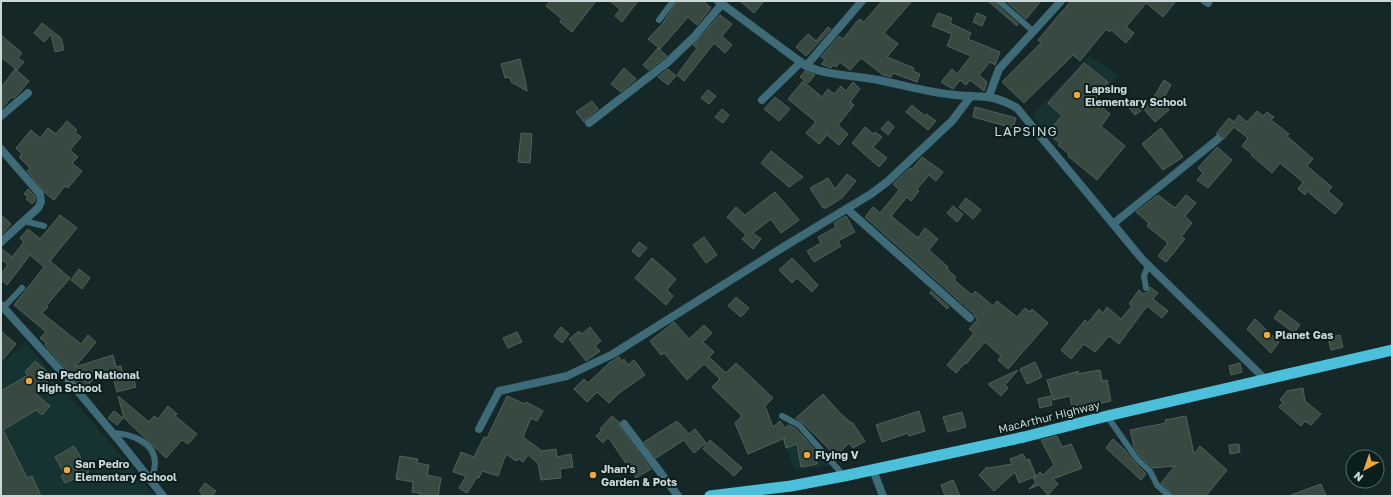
<svg xmlns="http://www.w3.org/2000/svg" width="1393" height="497" font-family="'Golos Text',sans-serif">
	<rect width="100%" height="100%" fill="#152827"/>
	<g fill="#163332">
		<polygon points="1089,56 1119,75 1056,145 1033,115"/>
		<polygon points="25,342 70,396 155,496 1,496 1,365"/>
		<polygon points="803,430 834,465 795,470 781,436"/>
	</g>
	<g fill="#384942" stroke="#50625b">
		<polygon points="550,1 596,1 572,32 560,22 562,19 546,6"/>
		<polygon points="610,1 638,1 622,22 615,16 620,9"/>
		<polygon points="677,1 703,1 711,8 697,25 688,17 660,49 648,39 663,23"/>
		<polygon points="740,1 764,1 754,13"/>
		<polygon points="882,1 912,1 884,33 898,44 887,57 914,68 913,71 920,74 917,82 893,73 891,77 883,75 861,58 850,70 840,62 836,67 833,65 831,68 821,64 825,60 821,57 839,36 843,39 859,19 864,22"/>
		<polygon points="988,1 996,1 997,5 1018,24 1017,26"/>
		<polygon points="1006,1 1041,1 1026,19"/>
		<polygon points="1071,1 1176,1 1163,17 1146,3 1126,27 1134,33 1126,43 1111,30 1109,32 1106,29 1080,61 1073,55 1024,103 1002,82 1041,43 1038,40"/>
		<polygon points="938,13 952,18 950,23 971,33 968,39 1000,52 995,65 990,62 979,75 987,82 984,91 970,80 966,85 960,80 953,89 941,82 952,69 957,74 971,56 947,46 952,34 932,26"/>
		<polygon points="977,13 986,17 982,26 973,22"/>
		<polygon points="720,15 732,24 722,36 732,45 725,53 714,43 684,81 677,75 697,48 693,45"/>
		<polygon points="42,23 61,38 64,50 55,52 51,34 44,42 34,33"/>
		<polygon points="828,27 831,29 806,56 796,47 808,34 816,41"/>
		<polygon points="1,35 22,53 18,58 24,62 17,70 1,57"/>
		<polygon points="658,48 667,56 649,70 643,65"/>
		<polygon points="520,59 525,79 527,91 511,82 510,77 505,78 501,64"/>
		<polygon points="1084,63 1108,82 1094,100 1110,114 1101,126 1125,146 1097,180 1068,156 1069,154 1058,145 1060,143 1047,133 1062,116 1048,103"/>
		<polygon points="624,68 636,79 621,92 611,84"/>
		<polygon points="15,69 29,81 21,91 14,98 12,97 1,109 1,88"/>
		<polygon points="668,69 676,76 668,85 658,77"/>
		<polygon points="805,71 815,75 808,83 800,77"/>
		<polygon points="1164,80 1171,85 1162,101 1169,110 1155,122 1141,106 1155,95"/>
		<polygon points="803,81 822,97 828,89 834,94 841,86 846,91 853,82 860,89 850,102 854,105 838,125 848,134 839,145 827,135 819,144 806,133 816,122 788,99"/>
		<polygon points="708,90 716,96 709,104 701,98"/>
		<polygon points="775,97 790,109 779,121 764,109"/>
		<polygon points="592,101 598,109 586,119 584,122 576,112"/>
		<polygon points="1137,102 1143,109 1135,115 1129,108"/>
		<polygon points="912,105 925,116 926,114 936,121 928,130 906,112"/>
		<polygon points="975,107 1016,118 1013,128 973,117"/>
		<polygon points="722,109 729,115 723,123 715,117"/>
		<polygon points="1257,111 1263,116 1267,112 1274,117 1271,120 1289,134 1287,136 1313,159 1307,166 1332,187 1328,191 1343,204 1335,214 1307,191 1305,195 1298,189 1303,182 1280,163 1272,173 1251,155 1252,154 1242,146 1248,138 1234,127 1223,140 1222,135 1216,134 1229,118 1234,122 1239,115 1247,122"/>
		<polygon points="67,121 77,130 75,132 81,137 70,150 78,157 72,163 82,171 68,188 65,186 54,200 45,193 27,171 30,168 19,157 22,154 16,148 31,130 40,138 48,128 56,134"/>
		<polygon points="888,121 894,127 888,135 881,129"/>
		<polygon points="865,127 873,134 875,132 882,137 873,147 887,158 879,167 852,143"/>
		<polygon points="1161,128 1183,157 1163,170 1142,144"/>
		<polygon points="521,133 532,134 530,163 518,162"/>
		<polygon points="1217,147 1232,160 1208,188 1197,180 1203,173 1198,168"/>
		<polygon points="771,151 803,177 789,187 761,163"/>
		<polygon points="922,157 943,172 936,181 929,175 917,189 919,191 911,201 907,197 891,216 918,238 925,228 938,239 929,250 948,267 947,269 956,277 954,280 972,295 975,291 993,306 997,301 1017,317 1025,308 1030,312 1032,309 1048,323 1008,369 998,360 1001,356 985,342 966,364 965,363 956,373 947,365 974,333 969,329 977,320 974,314 865,217 873,207 880,213 899,190 893,184 910,168 912,169"/>
		<polygon points="847,174 856,181 842,198 826,208 823,208 810,188 828,178 835,189"/>
		<polygon points="28,189 35,196 35,201 32,204 26,199 28,197 24,194"/>
		<polygon points="775,192 799,220 781,233 771,219 753,233 761,239 753,249 742,239 746,235 727,217 736,207 745,215"/>
		<polygon points="1158,195 1175,208 1186,195 1196,203 1185,216 1192,223 1181,237 1185,239 1166,262 1158,256 1168,243 1147,226 1149,223 1136,212"/>
		<polygon points="966,198 981,210 973,219 959,207"/>
		<polygon points="953,206 963,214 957,222 947,213"/>
		<polygon points="1,215 11,224 1,235"/>
		<polygon points="60,215 77,228 50,261 70,278 46,306 48,307 42,313 81,344 88,335 96,342 75,367 113,355 116,367 121,366 124,378 133,376 136,387 117,392 112,373 94,378 84,390 45,345 46,343 40,338 46,332 14,305 44,267 30,255 7,285 1,280 1,274 8,265 1,259 1,248 12,257 24,242 20,238 28,229 40,239"/>
		<polygon points="846,216 855,232 838,241 841,246 814,262 807,251 821,243 818,237 836,227 834,223"/>
		<polygon points="704,237 717,255 706,263 693,245"/>
		<polygon points="639,242 647,248 639,257 632,251"/>
		<polygon points="652,258 676,279 667,290 673,296 666,305 635,278"/>
		<polygon points="792,258 818,285 812,292 797,278 792,283 779,270"/>
		<polygon points="79,269 90,278 82,289 71,280"/>
		<polygon points="1150,287 1158,293 1153,299 1168,311 1162,318 1147,306 1119,344 1109,336 1095,352 1084,344 1071,359 1061,350 1085,320 1088,323 1099,309 1103,313 1107,307 1121,319 1132,306 1129,304 1139,290 1143,294 1149,291"/>
		<polygon points="931,291 949,307 947,309 930,293"/>
		<polygon points="736,297 749,308 741,317 728,306"/>
		<polygon points="1280,310 1300,325 1294,333 1274,318"/>
		<polygon points="1255,319 1279,342 1271,353 1247,329"/>
		<polygon points="674,322 689,339 704,325 712,333 703,342 714,352 709,357 726,373 736,363 773,398 765,406 773,427 780,421 785,428 789,425 796,429 815,450 817,464 801,467 797,444 786,448 784,440 785,438 748,454 735,423 742,416 712,387 720,379 704,364 687,380 664,353 661,355 650,341"/>
		<polygon points="561,327 569,334 562,343 554,336"/>
		<polygon points="590,327 601,341 595,346 600,351 586,361 569,339 579,331 582,334"/>
		<polygon points="1,331 16,344 1,362"/>
		<polygon points="517,332 522,342 508,348 503,338"/>
		<polygon points="1340,335 1343,347 1331,350 1328,338"/>
		<polygon points="619,357 622,361 624,359 628,365 634,360 645,375 619,393 609,403 597,392 587,402 574,389 584,379 588,383 609,363"/>
		<polygon points="35,361 52,376 36,394 50,406 42,415 36,410 3,430 27,478 32,476 41,496 1,496 1,391 28,375 25,372"/>
		<polygon points="1035,362 1042,377 1027,384 1020,369"/>
		<polygon points="1240,363 1242,372 1231,375 1229,366"/>
		<polygon points="1018,370 1005,385 1008,388 1001,396 988,384"/>
		<polygon points="1100,370 1102,381 1107,380 1111,401 1092,405 1093,408 1081,410 1081,407 1072,408 1070,396 1053,400 1047,380 1079,371 1077,374"/>
		<polygon points="1303,388 1305,401 1321,414 1311,425 1305,421 1301,426 1279,407 1283,402 1280,400 1287,391"/>
		<polygon points="823,394 839,412 851,423 852,422 865,441 853,448 849,443 836,456 802,422 796,418"/>
		<polygon points="118,396 149,422 154,416 158,419 168,406 177,414 175,416 197,434 188,444 182,440 166,458 124,418"/>
		<polygon points="507,396 525,404 526,402 543,411 537,421 531,418 523,437 542,451 556,449 557,457 571,454 573,467 560,469 561,478 541,480 538,463 528,455 523,462 519,459 516,461 506,454 498,476 482,471 479,478 477,477 467,493 459,488 466,476 453,472 457,461 458,461 461,452 474,457 484,437 487,438"/>
		<polygon points="1050,396 1052,405 1040,408 1038,399"/>
		<polygon points="114,411 123,418 117,425 108,418"/>
		<polygon points="919,411 925,431 909,436 908,433 882,442 876,425"/>
		<polygon points="962,412 966,427 948,432 943,417"/>
		<polygon points="612,416 619,422 620,427 651,469 636,478 608,437 603,443 596,436 602,430 600,429"/>
		<polygon points="1186,416 1194,454 1200,446 1227,470 1206,496 1173,496 1161,483 1175,466 1153,468 1140,456 1134,447 1130,430 1166,423 1165,420"/>
		<polygon points="677,421 689,434 695,429 706,443 694,453 684,440 656,458 644,442"/>
		<polygon points="1057,436 1062,447 1071,444 1082,468 1053,479 1058,484 1048,495 1039,485 1029,489 1036,482 1033,479 1036,476 1019,483 1015,472 994,491 979,475 987,467 989,468 1012,464 1010,459 1023,454 1026,460 1029,459 1036,476 1040,472 1043,475 1054,465 1041,440"/>
		<polygon points="1113,439 1124,449 1134,462 1146,474 1141,480 1106,448"/>
		<polygon points="710,440 742,468 734,476 703,449"/>
		<polygon points="1239,444 1240,452 1230,454 1229,445"/>
		<polygon points="74,446 89,472 65,483 61,476 64,473 55,457"/>
		<polygon points="400,456 418,459 417,463 429,465 427,475 441,478 438,496 419,496 420,493 412,492 413,482 396,479"/>
		<polygon points="953,480 960,496 945,496 941,485"/>
		<polygon points="205,483 216,491 212,496 204,496 199,491"/>
		<polygon points="1321,484 1326,496 1291,496 1291,495"/>
	</g>
	<g fill="none" stroke-linecap="round" stroke-linejoin="round">
		<g stroke="#3e6b77" stroke-width="6">
			<polyline points="1000,2 1034,32"/>
			<polyline points="659,20 673,1"/>
			<polyline points="24,221 44,226"/>
			<polyline points="1146,288 1144,276 1148,265"/>
			<polyline points="3,308 22,288"/>
			<polyline points="782,416 799,425 844,476"/>
			<polyline points="1107,416 1137,459 1150,471 1157,485 1169,496"/>
			<path d="M113 433C130 434 154 441 155 462 155 468 153 475 151 481"/>
		</g>
		<g stroke="#3e6b77" stroke-width="8">
			<polyline points="1205,1 1208,3"/>
			<polyline points="806,66 862,1"/>
			<polyline points="762,100 801,62"/>
			<polyline points="1,116 28,93"/>
			<polyline points="589,123 668,62 694,37 722,4"/>
			<polyline points="1,149 40,194 41,202 38,208 1,242"/>
			<polyline points="847,209 970,318"/>
			<polyline points="1113,224 1218,139"/>
			<polyline points="624,424 678,496"/>
			<polyline points="479,429 499,391 567,376 613,354 785,246 871,194 887,182 952,121 971,96"/>
			<polyline points="873,470 883,496"/>
		</g>
		<g stroke="#3e6b77" stroke-width="8">
			<path d="M718 1 806 66C829 76 853 75 878 80 904 85 929 93 956 95 983 98 991 93 1017 108L1142 259 1266 380"/>
			<polyline points="989,96 999,69 1061,1"/>
			<polyline points="1,305 61,371 121,443 163,496"/>
		</g>
		<polyline stroke="#4cc0db" stroke-width="11" points="710,496 791,486 844,476 1024,437 1107,416 1392,350"/>
	</g>
	<g fill="#efa73e" stroke="#0b1e1e" stroke-width="1.5">
		<circle cx="1077" cy="95" r="4"/>
		<circle cx="1267" cy="335" r="4"/>
		<circle cx="29" cy="381" r="4"/>
		<circle cx="807" cy="455" r="4"/>
		<circle cx="67" cy="470" r="4"/>
		<circle cx="593" cy="475" r="4"/>
	</g>
	<g text-anchor="middle" stroke-width="4" stroke-linejoin="round" paint-order="stroke">
		<g font-size="11" font-weight="bold" fill="#ccd8d7" stroke="#0b1e1e" text-anchor="start">
			<text x="1085" y="93">Lapsing<tspan x="1085" dy="13">Elementary School</tspan></text>
			<text x="1275" y="339">Planet Gas</text>
			<text x="37" y="379">San Pedro National<tspan x="37" dy="13">High School</tspan></text>
			<text x="815" y="459">Flying V</text>
			<text x="75" y="468">San Pedro<tspan x="75" dy="13">Elementary School</tspan></text>
			<text x="601" y="473">Jhan's<tspan x="601" dy="13">Garden &amp; Pots</tspan></text>
		</g>
		<g font-size="11" fill="#ccd8d7" stroke="#0b1e1e">
			<text transform="translate(1049 417) rotate(-14)" y="4">MacArthur Highway</text>
		</g>
		<g font-size="13" letter-spacing="1" fill="#ccd8d7" stroke="#0b1e1e">
			<text x="1026" y="136">LAPSING</text>
		</g>
	</g>
	<rect width="1393" height="497" fill="none" stroke="#ccd8d7" stroke-width="4"/>
	<g transform="translate(1365 469) rotate(220)"><circle r="19" fill="#0b1e1e" stroke="#586868"/>
	<path d="M0-3L7 15L0 10L-7 15Z" fill="#efa73e"/>
	<text y="-6" font-size="11" font-weight="bold" text-anchor="middle" fill="#ccd8d7">N</text>
	</g>
</svg>
